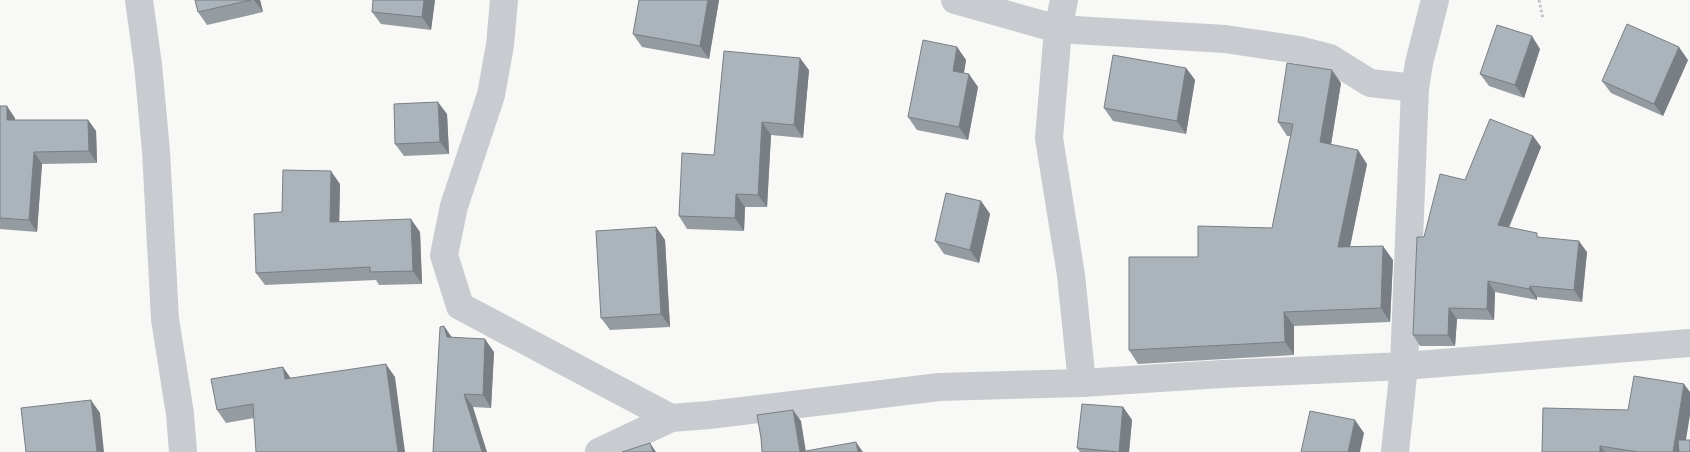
<svg xmlns="http://www.w3.org/2000/svg" width="1690" height="452" font-family="Ubuntu,sans-serif">
	<rect width="100%" height="100%" fill="#f8f9f6"/>
	<g fill="none" stroke-linecap="round" stroke-linejoin="round">
		<polyline stroke="#c2c3c6" stroke-width="3" stroke-dasharray="2.5 2.5" stroke-linecap="butt" points="1539,0 1543,19"/>
		<g stroke="#c8cbcf" stroke-width="28">
			<polyline points="139,0 148,65 156,151 165,319 180,414 183,452"/>
			<polyline points="504,0 500,45 491,95 454,206 444,255 460,306 671,418"/>
			<polyline points="955,0 1058,29 1225,39 1299,50 1330,58 1370,83 1415,88 1419,63 1435,0"/>
			<polyline points="1064,0 1058,29 1049,138 1071,275 1082,383"/>
			<polyline points="599,452 671,418 709,415 939,387 1082,383 1222,374 1404,366 1690,343"/>
			<polyline points="1395,452 1404,366 1415,88"/>
		</g>
	</g>
	<g fill="#949ba1">
		<polygon points="195,0 260,0 263,12 207,25 198,12"/>
		<polygon points="435,0 431,30 381,24 372,12"/>
		<polygon points="639,0 719,0 709,59 642,47 633,34"/>
		<polygon points="957,47 966,60 964,73 978,87 968,140 917,130 908,117"/>
		<polygon points="1540,49 1524,98 1489,86 1480,74"/>
		<polygon points="1688,60 1663,116 1611,93 1602,81"/>
		<polygon points="1186,68 1195,80 1186,134 1113,121 1104,108"/>
		<polygon points="809,70 803,138 771,135 767,207 745,207 744,231 687,229 679,216 714,155"/>
		<polygon points="1341,83 1331,145 1367,164 1350,247 1393,260 1390,322 1294,326 1294,355 1138,364 1129,350 1272,228 1291,136 1287,136 1278,122"/>
		<polygon points="0,106 15,118 15,120 88,120 96,131 97,163 42,164 37,232 0,229"/>
		<polygon points="447,114 449,154 404,156 395,144"/>
		<polygon points="1533,136 1541,147 1509,228 1587,252 1582,302 1537,297 1537,300 1495,292 1494,320 1457,319 1455,346 1420,346 1413,335 1465,180"/>
		<polygon points="340,184 339,221 420,232 422,284 379,285 376,280 265,285 256,273 282,212"/>
		<polygon points="981,201 990,214 979,263 944,254 935,241"/>
		<polygon points="656,227 665,240 670,327 610,330 601,318"/>
		<polygon points="444,326 451,337 494,352 491,408 473,407 433,452"/>
		<polygon points="395,377 254,418 226,423 217,410 291,378"/>
		<polygon points="1123,407 1132,420 1129,452 1080,452 1077,448"/>
		<polygon points="1543,408 1686,440 1690,452 1542,452"/>
	</g>
	<g fill="#787e83">
		<polygon points="254,0 260,0 263,12"/>
		<polygon points="424,0 435,0 431,30 422,17"/>
		<polygon points="708,0 719,0 709,59 700,46"/>
		<polygon points="1532,36 1540,49 1524,98 1515,85"/>
		<polygon points="957,47 966,60 962,83 953,71"/>
		<polygon points="1679,47 1688,60 1663,116 1654,104"/>
		<polygon points="800,58 809,70 803,138 794,125"/>
		<polygon points="1186,68 1195,80 1186,134 1177,121"/>
		<polygon points="1332,70 1341,83 1329,156 1320,142"/>
		<polygon points="969,74 978,87 968,140 959,127"/>
		<polygon points="438,102 447,114 449,154 440,142"/>
		<polygon points="7,106 15,118 15,132 7,120"/>
		<polygon points="88,120 96,131 97,163 89,151"/>
		<polygon points="762,122 771,135 767,207 758,195"/>
		<polygon points="1533,136 1541,147 1505,236 1498,225"/>
		<polygon points="1358,150 1367,164 1347,261 1338,247"/>
		<polygon points="34,152 42,164 37,232 29,220"/>
		<polygon points="331,171 340,184 339,234 330,222"/>
		<polygon points="736,194 745,207 744,231 735,218"/>
		<polygon points="981,201 990,214 979,263 970,250"/>
		<polygon points="411,219 420,232 422,284 413,271"/>
		<polygon points="656,227 665,240 670,327 661,314"/>
		<polygon points="1579,241 1587,252 1582,302 1574,290"/>
		<polygon points="1383,246 1393,260 1390,322 1381,308"/>
		<polygon points="1488,281 1495,292 1494,320 1487,309"/>
		<polygon points="1530,286 1537,297 1537,300 1529,289"/>
		<polygon points="1449,308 1457,319 1455,346 1448,335"/>
		<polygon points="1284,312 1294,326 1294,355 1285,342"/>
		<polygon points="444,326 453,339 447,337"/>
		<polygon points="485,339 494,352 491,408 483,395"/>
		<polygon points="386,364 395,377 405,452 398,452"/>
		<polygon points="283,367 292,380 285,379"/>
		<polygon points="1684,384 1690,392 1690,415 1684,452 1673,452"/>
		<polygon points="464,394 473,407 487,452 482,452"/>
		<polygon points="91,400 100,413 104,452 97,452"/>
		<polygon points="1123,407 1132,420 1129,452 1119,452"/>
		<polygon points="793,410 801,421 806,452 800,452"/>
		<polygon points="1355,420 1364,433 1360,452 1348,452"/>
		<polygon points="856,442 863,452 858,452"/>
		<polygon points="650,443 656,452 653,452"/>
		<polygon points="1600,446 1605,452 1600,452"/>
	</g>
	<g fill="#acb4bb" stroke="#787e83">
		<polygon points="195,0 251,0 198,12"/>
		<polygon points="373,0 424,0 422,17 372,12"/>
		<polygon points="639,0 708,0 700,46 633,34"/>
		<polygon points="1627,24 1679,47 1654,104 1602,81"/>
		<polygon points="1497,25 1532,36 1515,85 1480,74"/>
		<polygon points="923,40 957,47 953,71 969,74 959,127 908,117"/>
		<polygon points="724,51 800,58 794,125 762,122 758,195 736,194 735,218 679,216 682,153 714,155"/>
		<polygon points="1113,55 1186,68 1177,121 1104,108"/>
		<polygon points="1287,63 1332,70 1320,142 1358,150 1338,247 1383,246 1381,308 1284,312 1285,342 1129,350 1129,257 1198,257 1198,226 1272,228 1293,124 1278,122"/>
		<polygon points="438,102 440,142 395,144 394,104"/>
		<polygon points="0,106 7,106 7,120 88,120 89,151 34,152 29,220 0,218"/>
		<polygon points="1490,119 1533,136 1498,225 1537,233 1537,237 1579,241 1574,290 1530,286 1529,289 1488,281 1487,309 1449,308 1448,335 1413,335 1417,237 1424,237 1440,174 1465,180"/>
		<polygon points="283,170 331,171 330,222 411,219 413,271 370,272 370,267 256,273 254,214 282,212"/>
		<polygon points="946,193 981,201 970,250 935,241"/>
		<polygon points="656,227 661,314 601,318 596,231"/>
		<polygon points="444,326 447,337 485,339 483,395 464,394 482,452 433,452 440,327"/>
		<polygon points="386,364 398,452 256,452 253,404 217,410 211,379 283,367 285,379"/>
		<polygon points="1634,376 1684,384 1673,452 1638,452 1600,446 1600,452 1542,452 1543,408 1628,410"/>
		<polygon points="91,400 97,452 26,452 21,408"/>
		<polygon points="1082,404 1123,407 1119,452 1077,448"/>
		<polygon points="793,410 800,452 856,442 858,452 762,452 761,438 757,415"/>
		<polygon points="1310,411 1355,420 1348,452 1301,452"/>
		<polygon points="1678,440 1690,440 1690,452 1679,452"/>
		<polygon points="650,443 653,452 622,452"/>
	</g>
</svg>
